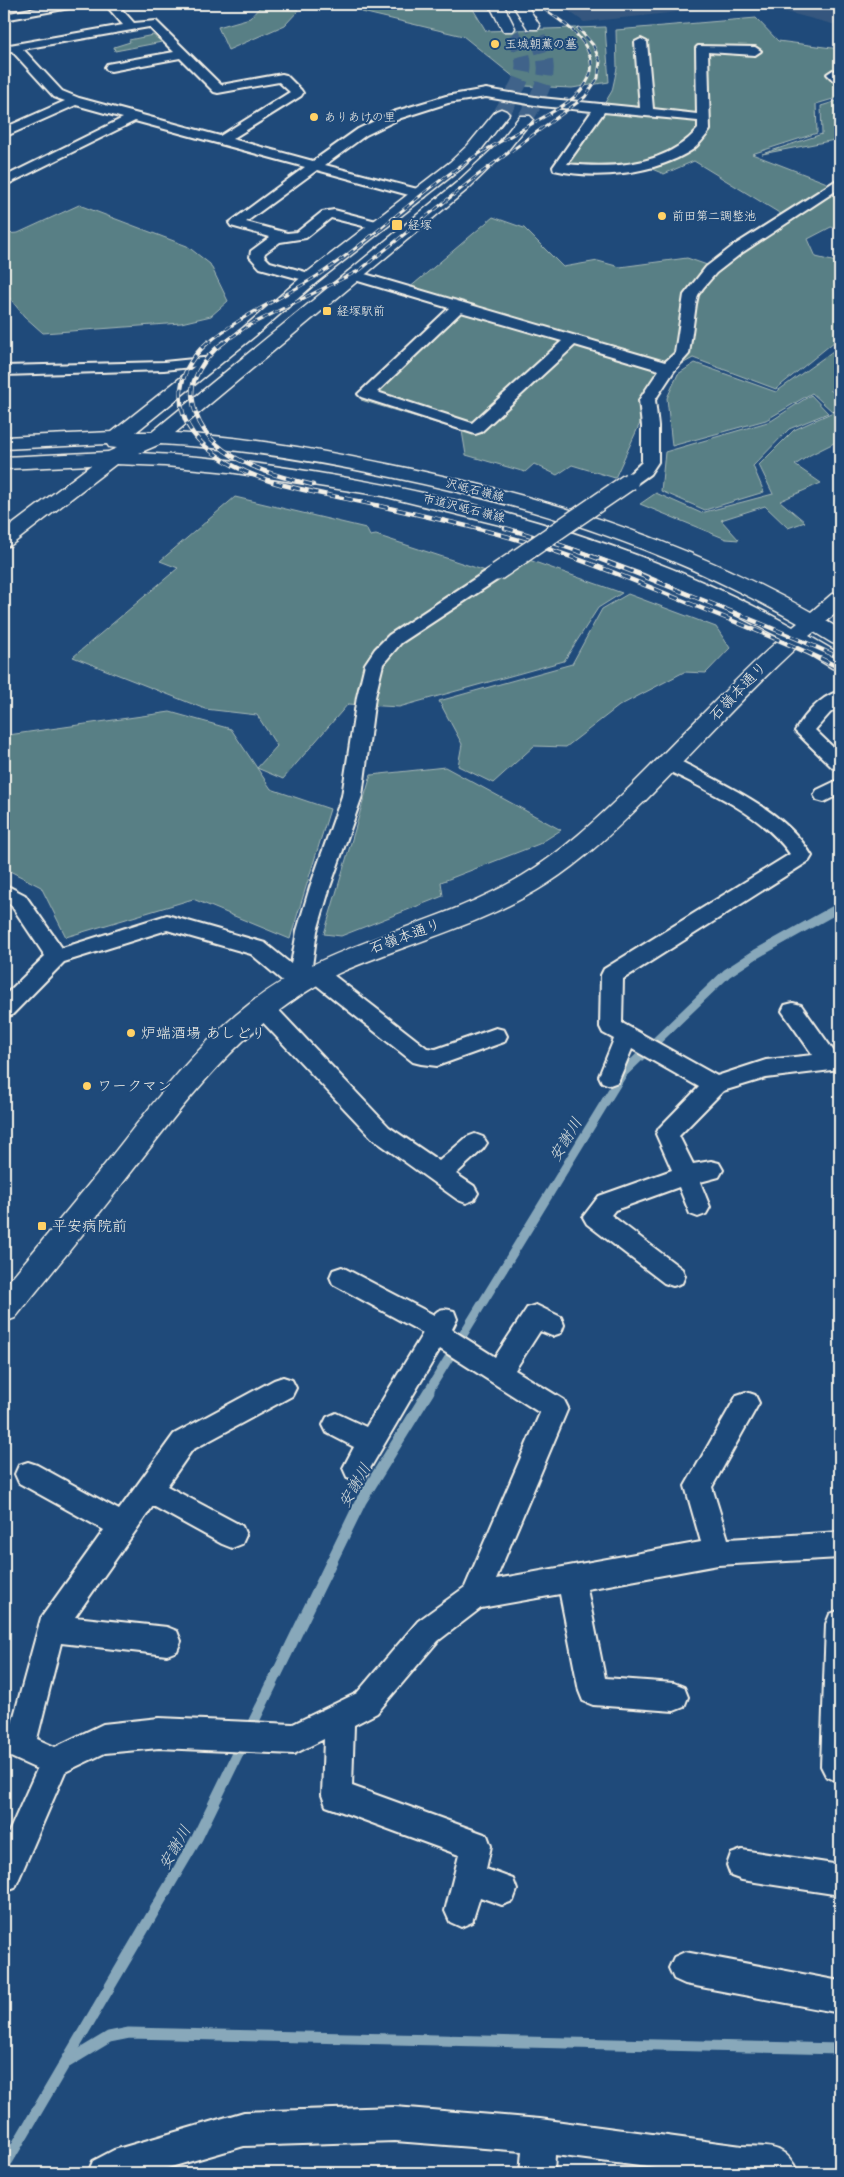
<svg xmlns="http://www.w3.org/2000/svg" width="844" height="2177" font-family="Mali,'Klee One',sans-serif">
	<rect width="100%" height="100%" fill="#1f4a7a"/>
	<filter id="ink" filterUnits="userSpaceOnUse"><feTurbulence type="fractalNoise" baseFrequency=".02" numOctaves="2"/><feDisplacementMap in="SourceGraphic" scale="10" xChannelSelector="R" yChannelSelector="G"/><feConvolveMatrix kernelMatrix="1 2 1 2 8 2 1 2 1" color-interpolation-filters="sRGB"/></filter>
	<g filter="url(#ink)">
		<g fill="#36577e">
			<polygon points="559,4 753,4 584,22"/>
			<polygon points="756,4 840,4 840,26"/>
		</g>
		<g fill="#587f85" stroke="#a6b8b6">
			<polygon points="253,4 294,4 298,11 285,25 228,50 218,27 250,18 260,7"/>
			<polygon points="357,4 470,4 486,31 605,27 609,82 572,88 525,86 463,36 362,12"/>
			<polygon points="756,18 778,41 840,49 840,97 816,104 817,133 752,154 840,188 840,229 831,227 808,239 816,257 840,263 840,337 776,389 693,358 662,375 615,478 572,465 557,475 534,464 525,472 466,455 462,431 361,400 467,307 408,289 493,217 524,228 563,267 598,261 620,267 687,258 710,266 781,214 694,161 664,174 635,162 580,168 568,164 612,91 617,68 616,30"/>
			<polygon points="153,35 162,42 115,51 114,47 130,42 129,40"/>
			<polygon points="840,100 840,139 762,154 822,134 821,106"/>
			<polygon points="79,205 187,246 210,264 228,301 211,316 181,323 43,333 24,316 4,291 4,234 18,233"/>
			<polygon points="840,346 840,383 830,390 840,396 840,440 810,455 795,465 821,483 780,501 805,522 788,528 765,506 721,520 739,540 726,539 640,504 656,493 701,513 773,494 759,465 794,430 833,412 812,393 766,420 672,446 667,398 678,374 695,363 776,392"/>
			<polygon points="811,395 828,413 789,429 753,466 764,492 705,510 661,491 665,452 771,421"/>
			<polygon points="235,497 366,528 370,536 376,535 504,577 529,560 622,593 598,608 564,661 399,707 348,704 283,779 257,768 277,746 257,715 205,709 73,657 178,568 160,561"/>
			<polygon points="628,594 716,627 730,648 706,673 684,672 619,706 566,747 534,746 493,783 458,766 462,744 439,701 572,664 602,609"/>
			<polygon points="170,712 231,729 271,789 330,809 290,939 193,899 66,937 41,887 4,868 4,738 8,735"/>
			<polygon points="445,767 561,830 539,844 441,882 443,896 341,936 324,934 371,775"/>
		</g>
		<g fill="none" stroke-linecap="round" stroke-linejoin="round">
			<polyline stroke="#88a8ba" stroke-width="9" points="428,1392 623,1073 727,973 756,954 840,907"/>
			<g stroke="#88a8ba" stroke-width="11">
				<polyline points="66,2063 109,2037 129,2033 840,2049"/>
				<polyline points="4,2167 197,1838 361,1501 429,1391"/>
			</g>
			<g stroke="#3f638a" stroke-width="16" stroke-dasharray="16 8" stroke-linecap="butt">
				<path d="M501 114C523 78 535 66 508 28"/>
				<path d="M525 119C549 79 553 70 533 26"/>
			</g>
			<defs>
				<g id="street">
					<polygon points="58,4 81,4 75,7 4,20 4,14"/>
					<path d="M105 4H117L134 23 156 21 221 85 282 74 286 75 301 90 303 93 301 96 232 139 313 161 358 129 393 112 446 96 486 89 541 98 640 108 635 42 641 39 647 42 653 109 697 114 696 48 698 46 755 47 761 51 755 55 708 52 710 130C705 137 699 145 692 150 655 174 597 180 554 170L553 167 592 111 541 106 486 97 448 103 401 118 366 135 325 165 425 191 427 194 425 197 420 198 317 170 246 222 287 233 297 232 322 212 334 210 384 223 386 226 384 229 379 230 331 218 306 238 280 242 265 253 264 256 270 262 316 275 318 278 311 282 260 268 250 257 251 251 270 237 231 226 229 223 305 167 135 121 4 186V177L123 118 76 105 4 137V128L65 101 54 97 12 51 4 52V46L123 25ZM149 27 174 52 107 64 105 67 107 70 111 71 180 58 214 92 218 93 279 82 290 92 220 136 79 98 62 91 23 49ZM604 112 698 121V129C666 166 613 169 567 164Z"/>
					<polygon points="833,70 840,74 840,84 836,83 827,74"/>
					<path d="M840 178V188L743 252 716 273 703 288 698 295 696 304 689 354 674 371 655 400 658 426V462L650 474 636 484H624L622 481 642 462V426L639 400 659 370 575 345 481 432 475 434 361 397 358 394 449 308 348 278 346 275 348 272H358L665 362 675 353 684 295 706 267 733 246ZM461 312 562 341 472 423 377 392Z"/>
					<polygon points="213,357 218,358 220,361 218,364 164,370 4,375 4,366 164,362"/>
					<polygon points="497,567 503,568 506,572 503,576 401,643 383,664 375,697 362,796 330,887 317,931 312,966 323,967 427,1048 436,1049 496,1028 504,1030 507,1036 504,1042 437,1066 421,1064 413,1062 310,980 307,988 299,990 291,988 251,954 167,930 64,962 12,1015 4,1017 4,996 45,956 11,905 4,901 4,884 25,895 62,948 167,915 265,943 291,964 297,931 310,887 342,796 357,697 365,664 375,649 389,635 491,568"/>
					<path d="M837 692 840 693V705L830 713 815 730 840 754V770L833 768 795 731C804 716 820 697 837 692Z"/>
					<path d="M670 758C682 761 694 768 705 774 745 795 789 817 812 856L809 861 623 979 622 1023 717 1076 766 1060 813 1055 782 1011 785 1005 793 1003 801 1005 835 1053H840V1069L766 1078 723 1091 679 1136 693 1164 711 1161 719 1163 723 1170 719 1177 700 1182 710 1207 706 1214 698 1217 690 1214 679 1187 615 1210 611 1215 682 1269 685 1276 682 1283 673 1286 664 1283 587 1224 583 1217 599 1196 672 1170 656 1134 659 1128 699 1087 632 1049 618 1082 610 1085 602 1082 599 1076 614 1039 603 1033 600 1027 601 975 604 969 790 854C761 813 707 791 663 768L660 764 663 760Z"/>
					<polygon points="840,779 840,794 824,802 817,800 814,795 817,790"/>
					<polygon points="263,1000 271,1002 389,1127 439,1161 467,1137 475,1134 483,1137 487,1143 483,1149 456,1174 474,1186 478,1193 474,1200 466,1203 458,1200 373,1139 255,1014 252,1008 255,1002"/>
					<path d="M342 1267 434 1315C439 1307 447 1309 454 1311L457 1319 452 1329 454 1331 495 1357 527 1308 536 1305 561 1317 564 1325 561 1333 552 1336 540 1331 515 1370 564 1400 568 1408 496 1579 701 1542 685 1486 737 1395 746 1392 755 1395 759 1403 712 1487 728 1539 840 1532V1558L718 1565 587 1589 605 1678 674 1683 684 1687 688 1697 684 1707 674 1711 593 1705 583 1701 579 1691 560 1594 481 1608 438 1641 377 1713 354 1725 352 1786 487 1835 491 1846 486 1869 513 1879 517 1890 513 1901 502 1905 480 1897 472 1922 461 1927 450 1922 445 1911 459 1855 326 1806 322 1795 324 1739 294 1754 159 1748 105 1753 65 1772 15 1888 4 1892V1843L37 1769 4 1754V1724L11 1727 41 1618 104 1530 19 1483 15 1474 19 1465 28 1462 37 1465 119 1510 174 1434 274 1380 283 1377 292 1380 296 1388 292 1396 192 1450 167 1486 242 1526 246 1535 242 1544 232 1548 222 1544 153 1506 75 1617 167 1627 177 1631 181 1641 177 1651 167 1655 61 1643 37 1739 55 1747 103 1724 159 1718 293 1724 357 1693 418 1621 465 1587 540 1413 440 1349 365 1477 356 1480 347 1477 343 1468 354 1447 327 1433 323 1425 327 1417 336 1413 366 1427 423 1333 333 1284 330 1277 333 1270Z"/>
					<polygon points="840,1610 840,1779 836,1781 826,1776 821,1766 826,1624 830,1614"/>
					<polygon points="742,1850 840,1865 840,1895 742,1880 731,1876 727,1865 731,1854"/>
					<polygon points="685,1952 840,1981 840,2013 685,1984 674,1979 669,1968 674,1957"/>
					<path d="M395 2107 540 2119 742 2146C769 2147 786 2144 798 2173H693L555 2155 554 2173H520L522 2151 395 2141 244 2146 150 2173H88L93 2161 114 2150 244 2112Z"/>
				</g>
				<g id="secondary">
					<polygon points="489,4 503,4 515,28 513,31 503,31"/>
					<polygon points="512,4 526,4 540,26 538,29 528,29"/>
					<path d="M501 109 506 111 509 114 480 151 462 168 317 282 255 336 136 432H152L456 183 498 144 520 116H530L533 119 508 150 468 189 175 433C248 437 320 450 392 465 543 496 675 536 811 612L832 594 840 593V610L826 621 840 629V645L832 643 814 632 809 636 840 654V670L832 668 797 647C743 696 696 750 645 801 614 831 583 861 547 884 483 925 408 943 339 973 242 1023 191 1096 126 1179 90 1226 52 1272 15 1318L4 1322V1287C38 1246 72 1205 106 1163 150 1108 191 1050 247 1006 328 940 434 929 522 876 562 852 596 820 630 787 680 738 728 685 781 638L708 601 644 573 579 549 512 528 383 496 229 472 165 466 116 464 11 545 4 547V531L91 465 4 469V457L108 452 117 448 109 447 107 444 4 449V437L112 432 243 328 305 274 450 162 468 145 496 111ZM160 444C238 448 315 461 391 477 540 508 666 548 798 623L793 627C656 550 496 504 342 477 275 465 208 456 139 453Z"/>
				</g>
			</defs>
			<use href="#street" stroke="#f4f1e8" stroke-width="4"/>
			<use href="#secondary" stroke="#f4f1e8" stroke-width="3"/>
			<use href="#street" fill="#1f4a7a" fill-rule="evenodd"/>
			<use href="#secondary" fill="#1f4a7a" fill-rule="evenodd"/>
			<defs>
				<g id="rail-far1">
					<path d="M207 344C239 316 281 299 317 276 365 245 405 205 452 172 479 151 511 137 540 119 559 108 586 95 591 71 596 40 557 18 536 4"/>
					<polyline points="222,344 246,327 360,270 478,175 585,97 598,78 600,61 593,45 578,28"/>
				</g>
				<g id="rail">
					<path d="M208 342C171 375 171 421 211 451 253 484 306 490 357 501 408 512 459 523 509 537 570 554 628 578 686 602 738 623 790 643 840 668"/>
					<path d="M224 342C210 352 200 366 194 381 191 391 192 397 194 407 206 458 269 474 313 485"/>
					<path d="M505 528C567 545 626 569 685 593 737 614 789 634 840 658"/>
				</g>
			</defs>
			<use href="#rail-far1" stroke="#f4f1e8" stroke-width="3"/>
			<use href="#rail" stroke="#f4f1e8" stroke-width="4.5"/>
			<use href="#rail-far1" stroke="#1f4a7a" stroke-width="2" stroke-dasharray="6" stroke-linecap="butt"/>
			<use href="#rail" stroke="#1f4a7a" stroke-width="3" stroke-dasharray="9" stroke-linecap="butt"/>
			<defs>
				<polyline id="street-bridge" points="497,572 630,481"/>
			</defs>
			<use href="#street-bridge" stroke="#f4f1e8" stroke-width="20" stroke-linecap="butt"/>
			<use href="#street-bridge" stroke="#1f4a7a" stroke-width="17"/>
		</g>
	</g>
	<g fill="#ffd166" stroke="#1f4a7a" stroke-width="2">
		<circle cx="495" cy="44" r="5"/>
		<circle cx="314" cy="117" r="5"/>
		<circle cx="662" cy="216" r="5"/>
		<rect x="391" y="219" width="12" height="12" rx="2.5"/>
		<rect x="322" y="306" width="10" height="10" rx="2.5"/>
		<circle cx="131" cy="1033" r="5"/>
		<circle cx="87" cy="1086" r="5"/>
		<rect x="37" y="1221" width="10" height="10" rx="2.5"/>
	</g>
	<g text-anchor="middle" stroke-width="4" stroke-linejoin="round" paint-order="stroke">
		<g font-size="12" fill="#f4f1e8" stroke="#1f4a7a" text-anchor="start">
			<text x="505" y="48">玉城朝薫の墓</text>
			<text x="324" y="121">ありあけの里</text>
			<text x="672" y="220">前田第二調整池</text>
			<text x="408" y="229">経塚</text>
			<text x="337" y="315">経塚駅前</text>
		</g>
		<g font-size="12" fill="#f4f1e8" stroke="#1f4a7a">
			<text transform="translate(475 490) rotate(14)" y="4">沢岻石嶺線</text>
			<text transform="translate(464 508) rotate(14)" y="4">市道沢岻石嶺線</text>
		</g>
		<g font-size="15" fill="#f4f1e8" stroke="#1f4a7a">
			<text transform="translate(738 691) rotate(-46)" y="5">石嶺本通り</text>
			<text transform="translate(405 936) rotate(-20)" y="5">石嶺本通り</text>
		</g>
		<g font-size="15" fill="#f4f1e8" stroke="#1f4a7a" text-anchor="start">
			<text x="141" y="1038">炉端酒場 あしどり</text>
			<text x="97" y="1091">ワークマン</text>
			<text x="52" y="1231">平安病院前</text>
		</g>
		<g font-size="16" font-style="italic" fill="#d9dfdd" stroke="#1f4a7a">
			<text transform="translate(565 1139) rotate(-59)" y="6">安謝川</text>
			<text transform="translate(354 1485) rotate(-60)" y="6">安謝川</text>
			<text transform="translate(174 1847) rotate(-60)" y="6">安謝川</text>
		</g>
	</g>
	<rect width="844" height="2177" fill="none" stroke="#1f4a7a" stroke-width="20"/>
	<rect x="10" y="10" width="824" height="2157" fill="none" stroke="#f4f1e8" stroke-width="2" filter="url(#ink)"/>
</svg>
